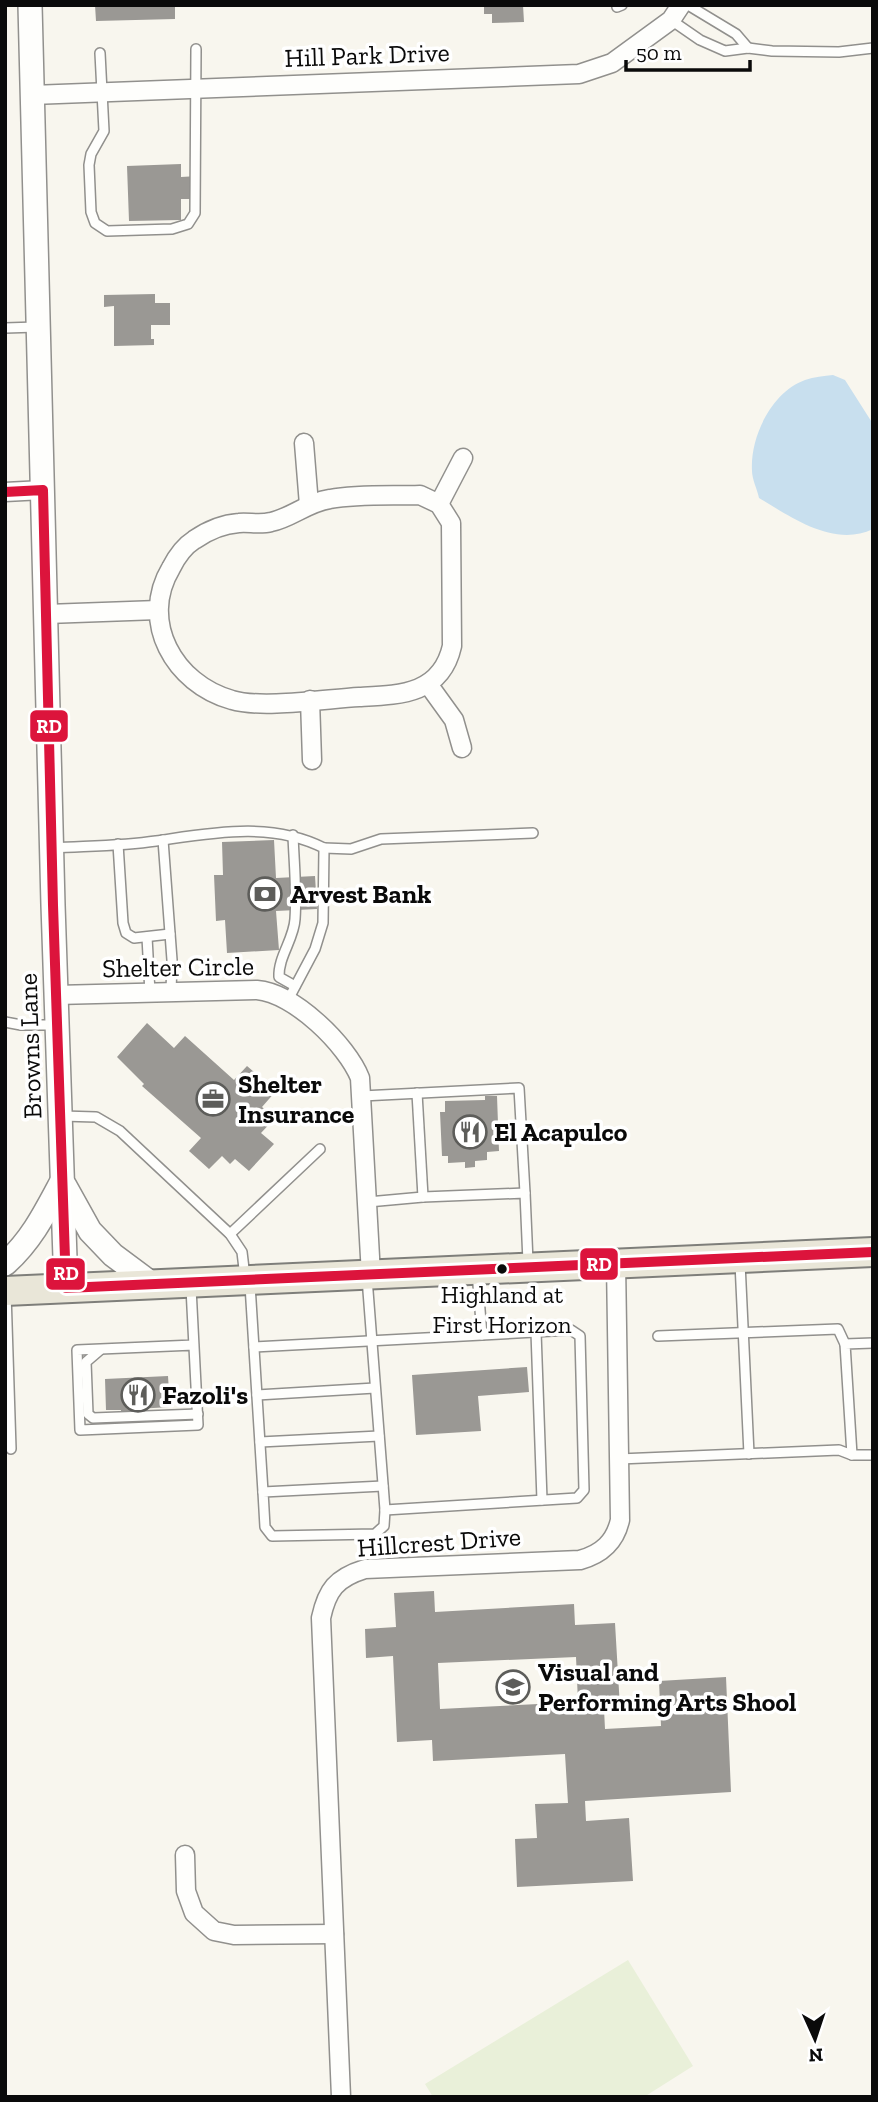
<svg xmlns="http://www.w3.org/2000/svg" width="878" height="2102" font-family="'Zilla Slab',serif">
	<rect width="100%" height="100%" fill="#f8f6ee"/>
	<polygon fill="#e9f0d9" points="628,1960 693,2066 644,2097 433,2097 425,2084"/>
	<path fill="#c8dfee" d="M833 375 845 380 873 424V529C834 548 791 517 759 498 757 489 752 479 752 471 750 436 772 392 805 380 814 377 824 376 833 375Z"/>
	<g fill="#9a9894" fill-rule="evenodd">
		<polygon points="95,5 175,5 175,19 96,21"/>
		<polygon points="484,5 523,5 524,22 492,23 492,14 484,14"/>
		<polygon points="181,164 181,177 198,176 199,199 181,199 181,220 129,221 127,166"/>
		<polygon points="155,294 155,303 170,303 170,325 151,325 151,339 154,339 154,345 114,346 114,306 104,307 104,295"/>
		<polygon points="274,840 276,878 315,876 317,909 276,911 279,950 227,953 225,920 216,921 214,875 223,875 222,842"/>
		<polygon points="147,1023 174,1048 185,1036 234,1080 247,1066 276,1091 262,1107 275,1118 261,1133 274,1144 249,1171 235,1159 230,1164 222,1156 209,1169 189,1151 201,1138 142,1086 144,1084 117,1057"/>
		<polygon points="485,1096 497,1096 499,1151 487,1152 487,1160 475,1161 475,1167 465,1168 465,1162 448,1163 448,1156 442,1156 440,1112 445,1112 445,1101 485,1100"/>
		<polygon points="527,1367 529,1392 478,1396 481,1431 416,1435 412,1375"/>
		<polygon points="168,1376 170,1407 137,1409 137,1414 121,1415 121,1410 106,1410 105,1379"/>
		<path d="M434 1591 435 1612 574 1604 575 1625 615 1623 620 1708 604 1709 605 1729 661 1726 659 1681 726 1677 731 1792 585 1801 586 1821 629 1818 633 1881 517 1887 515 1839 537 1838 535 1804 568 1803 565 1754 433 1761 432 1740 397 1742 393 1656 366 1658 365 1629 396 1627 394 1593ZM576 1657 578 1702 440 1709 438 1663Z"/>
	</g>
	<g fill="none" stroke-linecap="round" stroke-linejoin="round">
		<defs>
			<g id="service">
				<polyline points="688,5 736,34 748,48"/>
				<polyline points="617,7 622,5"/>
				<polyline points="671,20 700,40 725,51 748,48 772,51 839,52 873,48"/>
				<polyline points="100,53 104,131 91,154 89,165 91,212 95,223 107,231 172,229 188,224 195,213 196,49"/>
				<polyline points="5,328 37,327"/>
				<path d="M293 835C294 863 297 891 295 919 294 939 278 957 279 977L295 986"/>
				<polyline points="163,840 172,960 171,992"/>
				<polyline points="118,844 123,923 126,933 134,938 170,934"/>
				<path d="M54 848C87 846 122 846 156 841 212 833 271 821 324 848L323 923 315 949 288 1000"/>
				<polyline points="324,848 351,849 381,839 533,833"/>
				<polyline points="147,937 150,993"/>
				<polyline points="5,1022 21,1025 56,1025"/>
				<polyline points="417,1093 423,1197"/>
				<polyline points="362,1096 519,1088 525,1193"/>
				<polyline points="62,1116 96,1117 120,1131 230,1234 242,1252 245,1277"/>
				<polyline points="368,1202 423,1197 525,1193 528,1262"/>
				<polyline points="230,1234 320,1149"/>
				<polyline points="740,1263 749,1454"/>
				<polyline points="367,1278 385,1510 577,1498 584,1490 580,1336 571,1330 482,1335 477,1272"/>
				<polyline points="250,1285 263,1492"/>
				<polyline points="191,1288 198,1425 80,1430 77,1350 194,1345"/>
				<polyline points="6,1293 11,1449"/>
				<polyline points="536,1332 542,1500"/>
				<polyline points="658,1336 838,1329 845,1344"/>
				<polyline points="873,1343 845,1344 852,1455 873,1455"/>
				<polyline points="254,1347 482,1335"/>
				<polyline points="100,1350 86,1362 88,1414 93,1418 198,1414"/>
				<polyline points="257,1395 375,1388"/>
				<polyline points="260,1442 379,1436"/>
				<polyline points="619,1459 839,1450 852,1455"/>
				<polyline points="383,1486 263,1492 265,1527 272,1536 375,1534 384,1526 385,1510"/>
			</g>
			<g id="minor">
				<polyline points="32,95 579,74 612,63 671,20 681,5"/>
				<polyline points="304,443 309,505"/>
				<polyline points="5,492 43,490"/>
				<path d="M420 495 439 504 451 523 452 646C441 695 399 695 359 697 325 699 262 709 232 700 174 684 139 621 171 568 177 556 183 547 194 540 207 531 223 524 239 523 249 522 260 525 271 522 291 518 308 502 330 499 359 494 391 496 420 495Z"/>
				<polyline points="439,504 463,458"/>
				<polyline points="47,614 158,610"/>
				<polyline points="428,684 454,720 462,748"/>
				<polyline points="310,700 312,760"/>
				<path d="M56 995 257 990C294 993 347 1045 360 1078L371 1275"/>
				<polyline points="185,1855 186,1891 194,1913 214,1931 234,1935 334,1934"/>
				<path d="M341 2097 321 1618C327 1590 336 1578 365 1569L580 1560C602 1554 615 1542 620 1520L616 1263"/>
			</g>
			<g id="tertiary">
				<polyline points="30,5 53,905 66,1288"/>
				<polyline points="65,1186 90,1231 113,1255 152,1284"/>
				<path d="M5 1264C31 1241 45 1213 61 1183"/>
			</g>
			<polyline id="primary" points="5,1291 873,1252"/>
		</defs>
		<use href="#service" stroke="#91908d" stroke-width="12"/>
		<use href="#minor" stroke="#91908d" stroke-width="21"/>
		<use href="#tertiary" stroke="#91908d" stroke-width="26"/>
		<use href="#primary" stroke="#7e7e7a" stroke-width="32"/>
		<use href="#service" stroke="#fefefc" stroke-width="9"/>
		<use href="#minor" stroke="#fefefc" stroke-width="18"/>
		<use href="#tertiary" stroke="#fefefc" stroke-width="23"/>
		<use href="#primary" stroke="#e9e6d8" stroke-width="28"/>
		<defs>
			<polyline id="bus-1" points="5,492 43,490 53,905 66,1288 873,1252"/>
		</defs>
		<use href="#bus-1" stroke="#fff" stroke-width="16"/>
		<use href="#bus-1" stroke="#dc143c" stroke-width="10"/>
	</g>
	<defs>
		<symbol id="bank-ring" viewBox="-11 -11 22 22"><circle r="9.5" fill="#fff" stroke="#5d5d5a" stroke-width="1.5"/><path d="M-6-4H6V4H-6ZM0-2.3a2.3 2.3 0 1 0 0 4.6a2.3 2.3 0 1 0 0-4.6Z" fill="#5d5d5a"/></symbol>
		<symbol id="office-ring" viewBox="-11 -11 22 22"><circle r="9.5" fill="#fff" stroke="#5d5d5a" stroke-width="1.5"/><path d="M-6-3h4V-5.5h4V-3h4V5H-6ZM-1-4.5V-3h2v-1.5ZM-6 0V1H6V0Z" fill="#5d5d5a"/></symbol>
		<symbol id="restaurant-ring" viewBox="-11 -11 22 22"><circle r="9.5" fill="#fff" stroke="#5d5d5a" stroke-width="1.5"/><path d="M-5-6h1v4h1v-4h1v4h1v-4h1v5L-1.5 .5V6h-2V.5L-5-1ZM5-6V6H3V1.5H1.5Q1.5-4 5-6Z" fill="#5d5d5a"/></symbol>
		<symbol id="school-ring" viewBox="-11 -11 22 22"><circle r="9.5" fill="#fff" stroke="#5d5d5a" stroke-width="1.5"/><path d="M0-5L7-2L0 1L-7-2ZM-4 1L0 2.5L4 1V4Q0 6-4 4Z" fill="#5d5d5a"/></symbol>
	</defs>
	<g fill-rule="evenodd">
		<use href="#bank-ring" x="246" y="875" width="38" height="38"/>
		<use href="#office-ring" x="194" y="1080" width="38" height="38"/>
		<use href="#restaurant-ring" x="451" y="1113" width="38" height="38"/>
		<use href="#restaurant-ring" x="119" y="1376" width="38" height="38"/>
		<use href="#school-ring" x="494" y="1668" width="38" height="38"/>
	</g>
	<circle fill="#0a0a0a" stroke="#fff" stroke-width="2.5" cx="502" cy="1269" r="6"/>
	<g text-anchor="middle" stroke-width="7" stroke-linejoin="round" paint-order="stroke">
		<g font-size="24" fill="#0a0a0a" stroke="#fff">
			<text x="502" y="1303">Highland at<tspan x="502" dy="30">First Horizon</tspan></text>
		</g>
		<g font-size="26" fill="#0a0a0a" stroke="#fff">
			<text transform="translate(367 55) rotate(-2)" y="9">Hill Park Drive</text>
			<text transform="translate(178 967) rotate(-1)" y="9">Shelter Circle</text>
			<text transform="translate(30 1046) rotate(-92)" y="9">Browns Lane</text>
			<text transform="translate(439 1542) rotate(-4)" y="9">Hillcrest Drive</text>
		</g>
		<g font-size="26" font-weight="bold" fill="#0a0a0a" stroke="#fff" text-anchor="start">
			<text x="290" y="903">Arvest Bank</text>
			<text x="238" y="1093">Shelter<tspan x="238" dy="30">Insurance</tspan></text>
			<text x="494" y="1141">El Acapulco</text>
			<text x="162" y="1404">Fazoli's</text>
			<text x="538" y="1681">Visual and<tspan x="538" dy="30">Performing Arts Shool</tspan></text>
		</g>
	</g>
	<g stroke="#fff" stroke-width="2.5">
		<rect x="29" y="709" width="40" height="34" rx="7" fill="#dc143c"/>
		<rect x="579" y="1247" width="40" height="34" rx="7" fill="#dc143c"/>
		<rect x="45" y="1257" width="41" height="34" rx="7" fill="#dc143c"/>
	</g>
	<g font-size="19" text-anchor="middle" font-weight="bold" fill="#fff">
		<text x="49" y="733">RD</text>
		<text x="599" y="1271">RD</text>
		<text x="66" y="1280">RD</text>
	</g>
	<rect width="878" height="2102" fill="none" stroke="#0a0a0a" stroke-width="14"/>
	<g transform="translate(815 2039) rotate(177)" stroke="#ffffff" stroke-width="5" paint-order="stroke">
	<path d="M0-5L12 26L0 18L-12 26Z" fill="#0a0a0a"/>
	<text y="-10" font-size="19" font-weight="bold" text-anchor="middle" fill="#0a0a0a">N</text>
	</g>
	<path d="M626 60v10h124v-10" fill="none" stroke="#0a0a0a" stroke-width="3.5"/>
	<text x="636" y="60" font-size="21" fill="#0a0a0a" stroke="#ffffff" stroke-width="5" paint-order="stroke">50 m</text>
</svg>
